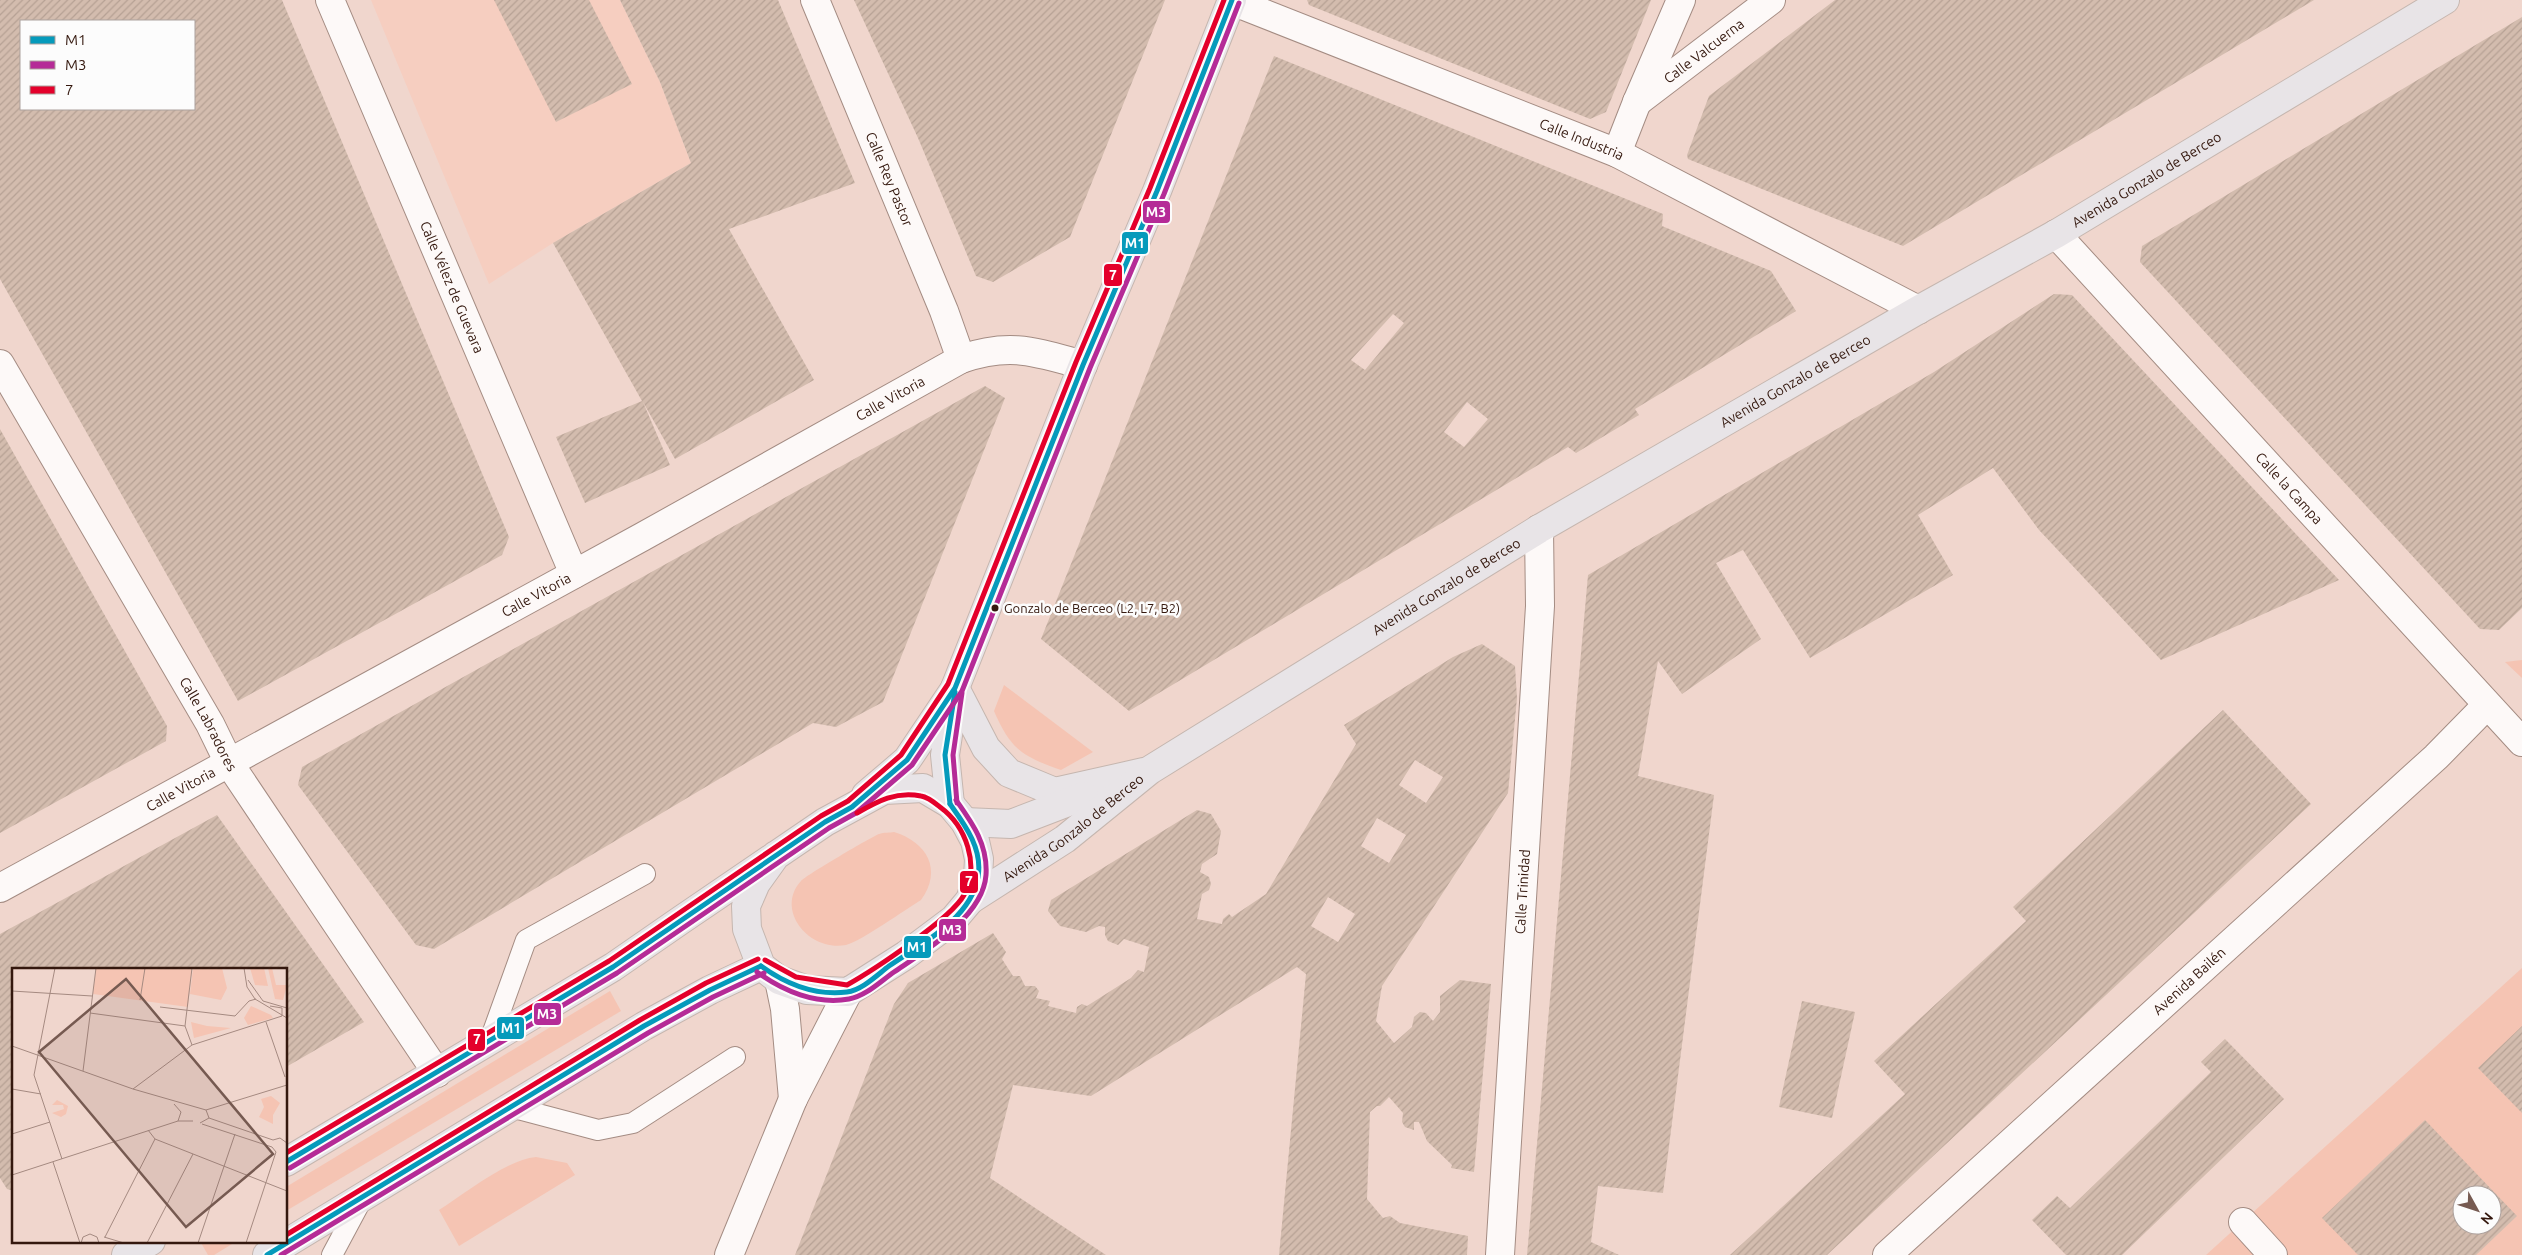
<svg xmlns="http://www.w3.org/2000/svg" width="2522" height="1255" font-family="Ubuntu,sans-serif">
	<defs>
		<pattern id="building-hatch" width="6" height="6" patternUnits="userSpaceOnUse" patternTransform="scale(1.25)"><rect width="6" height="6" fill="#d3bcae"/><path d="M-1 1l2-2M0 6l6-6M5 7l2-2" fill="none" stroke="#b6a194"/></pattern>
	</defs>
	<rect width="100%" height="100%" fill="#f0d6cd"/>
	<polygon fill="#f6cec0" points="371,0 620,0 660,82 691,163 553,243 489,284"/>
	<g fill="#f5c4b3" fill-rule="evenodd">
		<polygon points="2522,660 2522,678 2505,662"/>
		<path d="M1004 685 1093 752 1061 770C1022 756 1011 750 994 711Z"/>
		<path d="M894 832C927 842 943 870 921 900 906 909 860 942 846 945 808 952 775 909 801 881 805 876 873 836 879 834 884 832 890 833 894 832Z"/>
		<path d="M2522 968V1255H2206ZM2462 1195H2492V1225H2462Z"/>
		<polygon points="610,991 621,1011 286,1211 286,1187"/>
		<path d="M536 1157 567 1163 575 1175 459 1246 439 1210C466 1193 506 1160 536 1157Z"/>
		<polygon points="200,1241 237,1241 214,1255 208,1255"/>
	</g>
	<g fill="url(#building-hatch)" fill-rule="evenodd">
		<path d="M0 0H282L509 537 502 555 238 701 0 279ZM21 21H194V109H21Z"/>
		<polygon points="494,0 589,0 632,84 556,122"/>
		<polygon points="620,0 778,0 855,183 729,229 814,380 675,459 643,402 670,465 585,503 556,437 642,401 553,243 691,163 660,82"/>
		<polygon points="854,0 1165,0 1070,237 993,282 976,276 918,138"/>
		<polygon points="1307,0 1651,0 1606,112 1590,119 1309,5"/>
		<polygon points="1835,0 2314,0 1903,246 1688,159 1687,155 1709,96"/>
		<polygon points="2522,17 2522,608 2499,630 2480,629 2140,262 2142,246"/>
		<path d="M1274 56 1663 214 1662 226 1771 271 1796 311 1635 409 1639 415 1576 453 1568 447 1129 711 1041 639ZM1393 314 1404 323 1365 370 1351 360ZM1467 402 1488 419 1464 447 1444 432Z"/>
		<polygon points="2054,294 2072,295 2339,580 2161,660 2039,530 1993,468 1918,515 1953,575 1810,658 1743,550 1716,563 1761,639 1682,694 1658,661 1638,776 1714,795 1663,1193 1598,1186 1591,1242 1619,1255 1527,1255 1588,575 1934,372"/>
		<polygon points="985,386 1005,398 883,702 836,727 813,723 434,949 416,945 298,785 302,767"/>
		<polygon points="0,429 167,726 166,741 0,833"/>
		<path d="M1482 644 1515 666 1517 698 1508 793 1382 986 1376 1021 1394 1043 1412 1027 1414 1017 1420 1012 1426 1013 1433 1021 1440 1012V996L1460 980 1491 984 1474 1172 1451 1168 1452 1165 1427 1141 1419 1122H1414V1130L1405 1127 1402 1122 1403 1113 1389 1097 1380 1106H1377L1370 1112 1367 1199 1383 1218 1390 1216 1400 1223 1468 1236 1467 1255H1279L1306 974 1297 967 1091 1096 1013 1085 990 1178 1106 1255H795L894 1004 908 983 993 933 1006 952 1002 959 1013 976H1020L1025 986H1035L1039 991 1036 998 1050 1001 1048 1006 1076 1013 1077 1007 1082 1004 1087 1006 1131 978 1138 970 1144 972 1149 947 1124 939 1118 945 1108 941 1105 935V927L1099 926 1086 932 1060 926 1048 911 1051 900 1197 810 1211 814 1221 831 1217 854 1202 864 1200 872 1209 877 1211 884 1209 890 1202 894 1197 919 1222 924 1223 919 1229 914 1232 917 1266 894 1356 744 1344 725 1453 657ZM1415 760 1443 777 1426 803 1399 785ZM1377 818 1406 835 1389 863 1361 846ZM1328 897 1355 914 1338 942 1311 926Z"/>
		<polygon points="2223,710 2311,804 1827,1255 1730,1255 1905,1094 1874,1061 2026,921 2013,907"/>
		<polygon points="217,815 364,1022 286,1067 286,969 14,969 14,1191 7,1189 0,1178 0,934"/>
		<polygon points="1802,1001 1855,1012 1832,1118 1779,1107"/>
		<polygon points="2522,1026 2522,1113 2478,1068"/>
		<polygon points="2225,1039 2284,1099 2122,1255 2066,1255 2032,1220 2057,1196 2070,1208 2211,1072 2201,1062"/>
		<path d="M2425 1120 2517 1216 2476 1255H2358L2322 1218ZM2462 1195H2492V1225H2462Z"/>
	</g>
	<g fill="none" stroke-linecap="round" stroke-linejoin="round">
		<defs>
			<g id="service">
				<polyline points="490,1040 526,940 645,874"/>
				<polyline points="511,1107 598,1130 633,1123 735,1057"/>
				<polyline points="332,1255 363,1197"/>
			</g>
			<g id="pedestrian">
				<path id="s1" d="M1232 1 1617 153 1918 310"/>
				<path id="s2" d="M1637 102 1771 0"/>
				<polyline points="1617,153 1637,102 1681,0"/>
			</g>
			<g id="minor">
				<path id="s3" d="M330 0 574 574"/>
				<path id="s4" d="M815 0 944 311 961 359"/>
				<path id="s5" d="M2056 234 2522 742"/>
				<path id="s6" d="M0 364 210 724 229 763 437 1073"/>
				<path id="s7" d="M0 888 642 537 961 359C1011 342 1035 352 1083 365"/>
				<polyline points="2243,1222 2273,1255"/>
				<path id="s8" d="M1500 1255 1540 606 1539 529"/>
				<path id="s9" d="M1887 1255 2436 757 2487 705"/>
			</g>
			<g id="secondary">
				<polyline points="779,980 785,1009 793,1099"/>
				<polyline points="729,1255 793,1099 848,992"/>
			</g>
			<g id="primary">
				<polyline points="955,688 986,748 1009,773 1055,792 1144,772"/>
				<polyline points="866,795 907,760 952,693"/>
				<polyline points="950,804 945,755 955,688 1083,365 1157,191 1232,0"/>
				<polyline points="965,822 1011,824 1084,796"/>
				<path id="s10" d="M970 900 1065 839 1150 770 1539 529 1918 310 2056 234 2445 0"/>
				<polyline points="286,1162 613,967 681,920 825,822 884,790 923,788 950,804 965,822 975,841 979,859 978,877 970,900 954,919 906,955 848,992 807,990 779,980 761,966 747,929 746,906 756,883 776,855"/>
				<polyline points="126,1255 151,1241"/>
				<polyline points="267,1255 644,1026 710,990 761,966"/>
			</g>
		</defs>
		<use href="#service" stroke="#a48c83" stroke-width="22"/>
		<use href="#pedestrian" stroke="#a48c83" stroke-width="30"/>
		<use href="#minor" stroke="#a48c83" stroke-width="30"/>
		<use href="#secondary" stroke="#a48c83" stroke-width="30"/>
		<use href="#primary" stroke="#c5b6af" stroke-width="30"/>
		<use href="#service" stroke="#fdf9f8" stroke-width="20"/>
		<use href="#pedestrian" stroke="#fdf9f8" stroke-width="28"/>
		<use href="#minor" stroke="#fdf9f8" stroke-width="28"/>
		<use href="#secondary" stroke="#fdf9f8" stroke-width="28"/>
		<use href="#primary" stroke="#e8e4e7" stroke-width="28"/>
		<defs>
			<g id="bus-1">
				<polyline points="950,804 945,755 955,692"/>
				<path d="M761 966C786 984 815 996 847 992 862 990 877 975 889 966 921 944 971 919 978 877 983 849 965 825 950 804"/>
				<polyline points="286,1162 613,967 825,822 852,807 907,760 955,688 1083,365 1157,191 1232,0"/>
				<polyline points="267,1255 644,1026 710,990 761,966"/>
			</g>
			<g id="bus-2">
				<polyline points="957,803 953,755 962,693"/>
				<path d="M757 972C783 991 816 1005 849 999 866 996 881 981 894 972 925 951 983 917 986 875 988 845 973 824 956 800"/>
				<polyline points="290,1168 617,973 829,828 856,813 912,765 962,691 1090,368 1164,194 1239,3"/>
				<polyline points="281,1255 648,1033 713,997 764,973"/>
			</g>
			<g id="bus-3">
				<path d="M765 960 796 977 847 985C872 971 951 919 964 895 980 865 966 826 940 807 935 803 928 797 921 796 896 791 878 801 857 813"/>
				<polyline points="286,1153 609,961 821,816 848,801 901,755 948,684 1076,362 1150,188 1224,0"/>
				<polyline points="286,1235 640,1020 706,983 758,959"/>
			</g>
		</defs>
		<use href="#bus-1" stroke="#fcfcfc" stroke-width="9"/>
		<use href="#bus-2" stroke="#fcfcfc" stroke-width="9"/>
		<use href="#bus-3" stroke="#fcfcfc" stroke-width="9"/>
		<use href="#bus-1" stroke="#059abb" stroke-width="5"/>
		<use href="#bus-2" stroke="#b52b97" stroke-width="5"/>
		<use href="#bus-3" stroke="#e4002b" stroke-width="5"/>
	</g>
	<circle fill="#34180e" stroke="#fcfcfc" stroke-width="2" cx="995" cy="608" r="4.5"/>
	<g text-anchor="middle" stroke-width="5" stroke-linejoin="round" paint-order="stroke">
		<g font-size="13" fill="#34180e" stroke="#fcfcfc" text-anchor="start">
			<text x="1004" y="613">Gonzalo de Berceo (L2, L7, B2)</text>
		</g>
		<g font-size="14" fill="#34180e" stroke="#fcfcfc">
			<text dy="5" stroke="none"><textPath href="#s2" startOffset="84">Calle Valcuerna</textPath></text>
			<text dy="5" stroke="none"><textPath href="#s1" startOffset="376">Calle Industria</textPath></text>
			<text dy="5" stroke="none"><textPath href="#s4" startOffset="194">Calle Rey Pastor</textPath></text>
			<text dy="5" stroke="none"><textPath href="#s10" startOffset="1381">Avenida Gonzalo de Berceo</textPath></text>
			<text dy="5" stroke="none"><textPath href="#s3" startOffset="312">Calle Vélez de Guevara</textPath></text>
			<text dy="5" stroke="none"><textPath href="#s10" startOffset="976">Avenida Gonzalo de Berceo</textPath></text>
			<text dy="5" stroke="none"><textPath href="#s7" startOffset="1016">Calle Vitoria</textPath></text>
			<text dy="5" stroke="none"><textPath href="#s5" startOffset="345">Calle la Campa</textPath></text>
			<text dy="5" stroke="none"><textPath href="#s10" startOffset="571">Avenida Gonzalo de Berceo</textPath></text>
			<text dy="5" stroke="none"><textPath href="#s7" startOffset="611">Calle Vitoria</textPath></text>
			<text dy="5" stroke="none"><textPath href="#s6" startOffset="416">Calle Labradores</textPath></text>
			<text dy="5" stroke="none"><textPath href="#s7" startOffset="206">Calle Vitoria</textPath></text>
			<text dy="5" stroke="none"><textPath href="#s10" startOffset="126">Avenida Gonzalo de Berceo</textPath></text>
			<text dy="5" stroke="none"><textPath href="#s8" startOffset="364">Calle Trinidad</textPath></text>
			<text dy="5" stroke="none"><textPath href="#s9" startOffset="408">Avenida Bailén</textPath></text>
		</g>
	</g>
	<g transform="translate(12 968)">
		<rect width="275" height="275" fill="#f0d6cd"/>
		<path d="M84 0H180L176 39 81 26ZM238 0H252L256 18 243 17ZM256 0H260L264 17H275L271 32 263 31ZM239 38 259 47 261 50 236 57 232 50ZM179 54 195 58 219 60 182 70ZM45 132 56 138 54 146 49 149 40 145 52 141 51 137H40Z" fill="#f5c4b3"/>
		<path d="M181 0H210L215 20 209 32 178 26ZM259 128 268 135 261 147V156L247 149 252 139 249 131Z" fill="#f5c4b3"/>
		<path fill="none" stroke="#a58a81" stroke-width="1" d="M43 0 22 107 50 191M180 0 173 58 180 77M232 0 235 19 243 31 275 50M236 12 251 33 275 40M0 23 80 28M128 32 133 0M148 39 223 48M78 45 173 58M223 48 237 33 244 31M254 54 273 109M0 78 121 121 194 142 197 150 188 155M71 103 84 0M0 121 29 126M121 121 180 77 270 48V40L258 38M162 136 169 144 166 153M194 142 275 117M197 150 261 172M190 156 260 179 264 184M136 162 143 171 275 223M0 166 38 154M261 172 268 170 275 175M41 194 68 275M0 207 166 153H181M92 269 112 275M93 269 143 171M69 275 71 269 78 266 85 269 87 275M135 275 181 186M186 275 223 166M234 275 264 184"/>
		<path fill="#765a51" fill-opacity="0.15" stroke="#765a51" stroke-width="2.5" d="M114 11 261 186 174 259 27 84Z"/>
		<rect width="275" height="275" fill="none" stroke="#34180e" stroke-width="2.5"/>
	</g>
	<g stroke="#fcfcfc" stroke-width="2">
		<rect x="1142" y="200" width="29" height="24" rx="5" fill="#b52b97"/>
		<rect x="1121" y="231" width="28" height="24" rx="5" fill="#059abb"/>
		<rect x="1103" y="263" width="20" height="24" rx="5" fill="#e4002b"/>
		<rect x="959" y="870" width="20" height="24" rx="5" fill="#e4002b"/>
		<rect x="938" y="918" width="29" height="24" rx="5" fill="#b52b97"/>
		<rect x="903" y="935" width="29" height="24" rx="5" fill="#059abb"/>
		<rect x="533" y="1002" width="29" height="24" rx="5" fill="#b52b97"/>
		<rect x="496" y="1016" width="29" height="24" rx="5" fill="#059abb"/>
		<rect x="467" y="1028" width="19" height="24" rx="5" fill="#e4002b"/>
	</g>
	<g font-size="14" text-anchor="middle" font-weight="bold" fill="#fff">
		<text x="1156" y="217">M3</text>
		<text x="1135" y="248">M1</text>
		<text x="1113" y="280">7</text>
		<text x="969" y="886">7</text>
		<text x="952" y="935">M3</text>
		<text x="917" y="952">M1</text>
		<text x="547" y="1019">M3</text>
		<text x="511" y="1033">M1</text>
		<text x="477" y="1044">7</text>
	</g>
	<rect x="20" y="20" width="175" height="90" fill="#fcfcfc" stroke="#aca19d"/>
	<rect x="30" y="36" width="25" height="8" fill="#059abb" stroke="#aca19d"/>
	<text x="65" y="45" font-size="15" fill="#34180e">M1</text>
	<rect x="30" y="61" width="25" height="8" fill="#b52b97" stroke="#aca19d"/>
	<text x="65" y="70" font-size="15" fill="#34180e">M3</text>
	<rect x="30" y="86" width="25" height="8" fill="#e4002b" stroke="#aca19d"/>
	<text x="65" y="95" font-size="15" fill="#34180e">7</text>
	<g transform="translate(2477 1210) rotate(130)"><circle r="24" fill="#fcfcfc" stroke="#aca19d"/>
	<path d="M0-4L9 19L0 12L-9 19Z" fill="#765a51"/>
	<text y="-8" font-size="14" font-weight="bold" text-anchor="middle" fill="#34180e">N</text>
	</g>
</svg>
